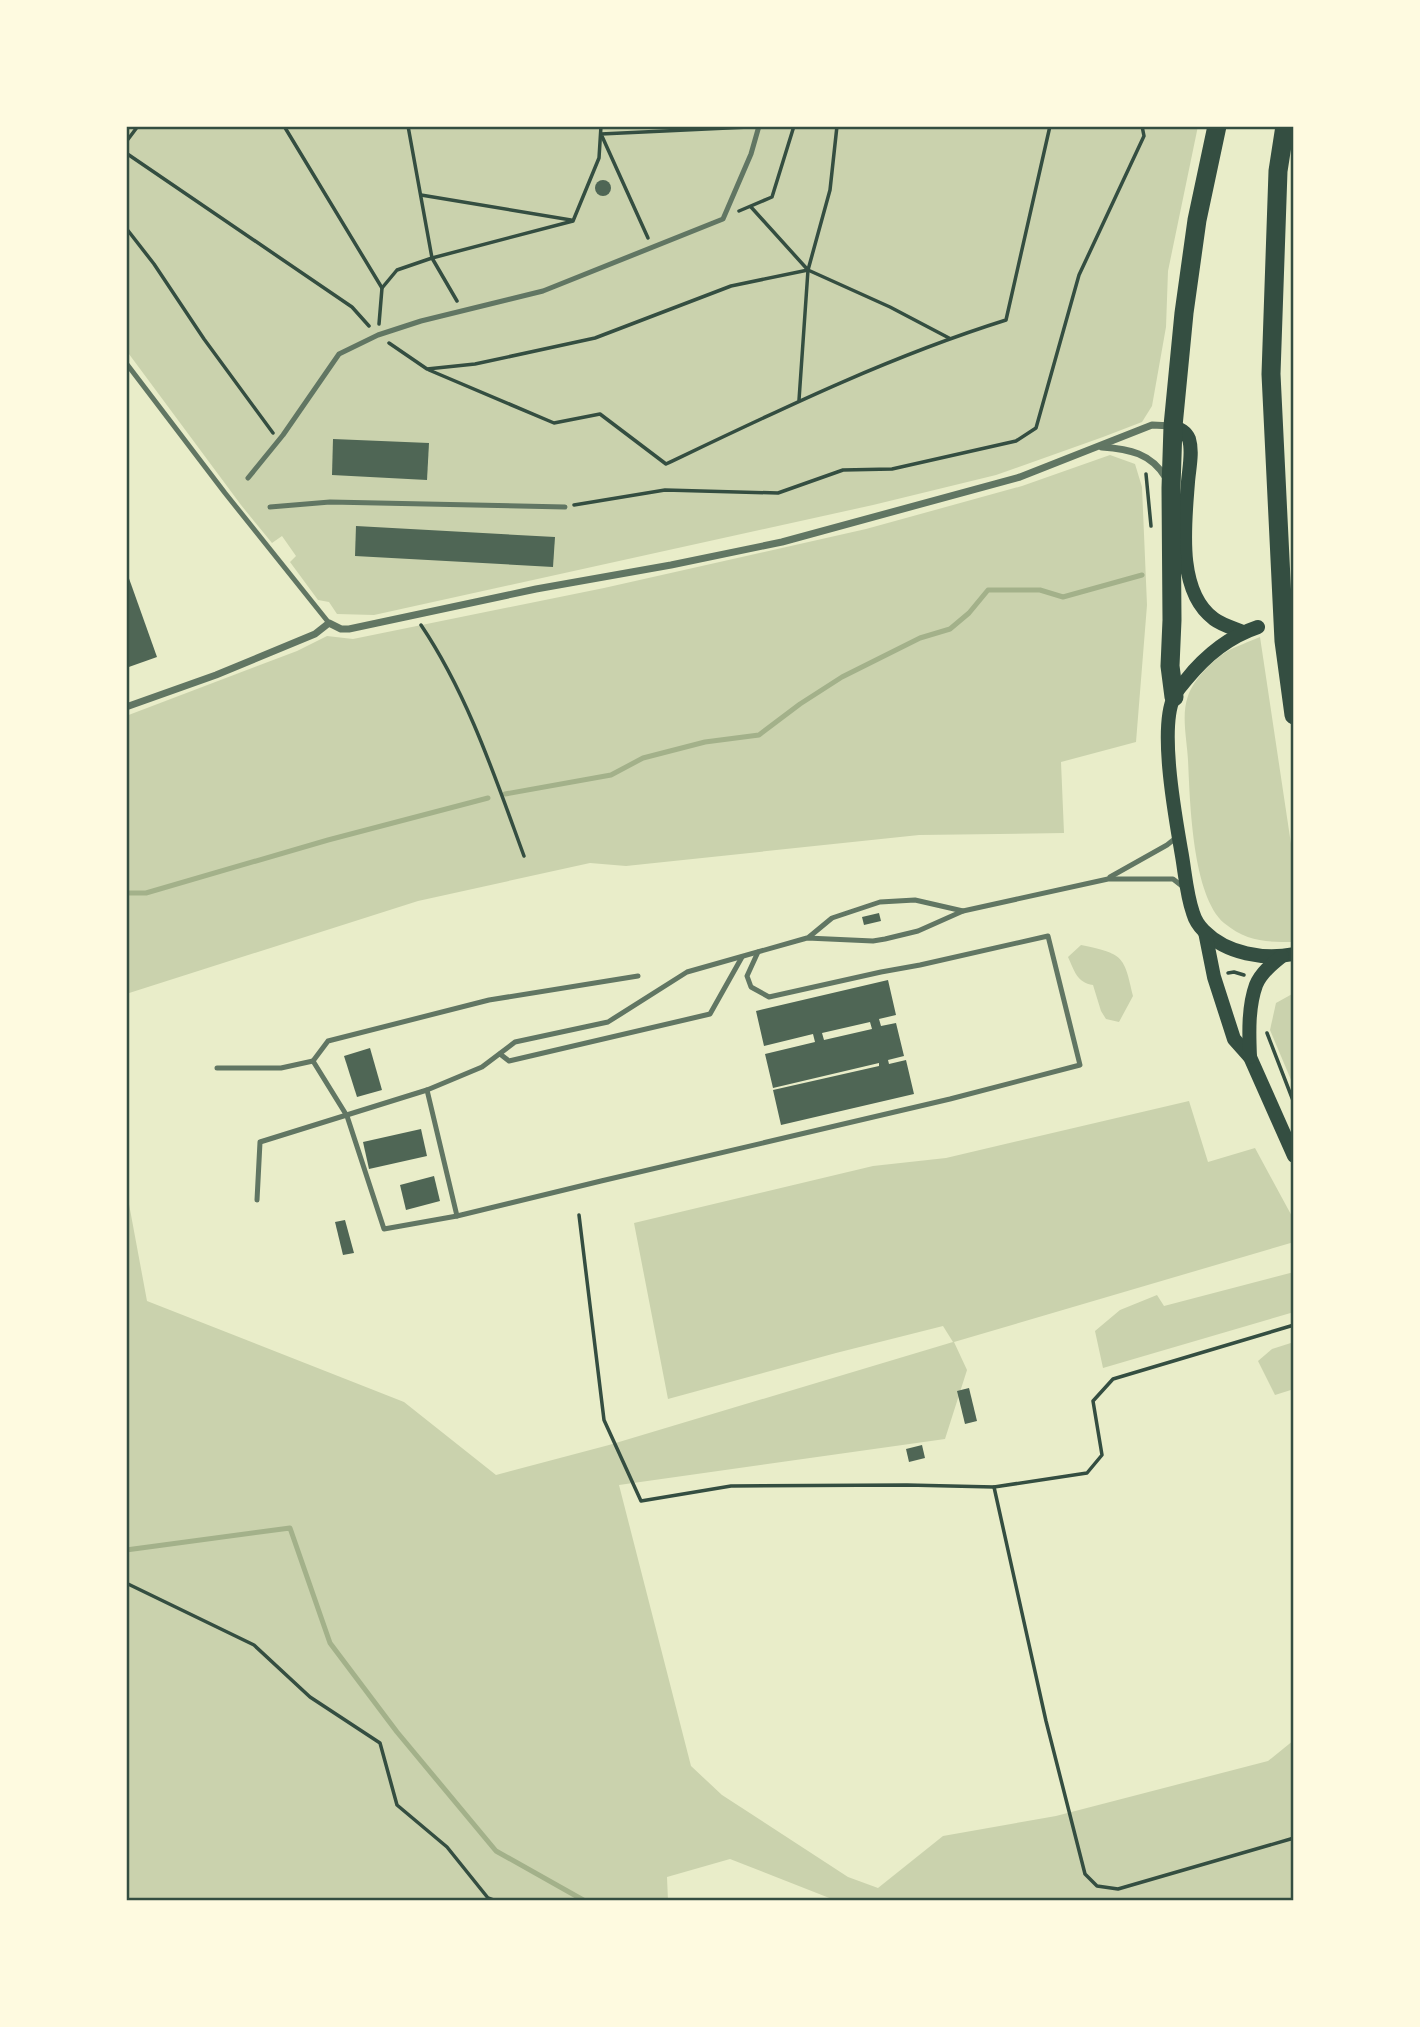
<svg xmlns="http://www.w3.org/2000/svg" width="1420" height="2027" font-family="Ubuntu,sans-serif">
	<rect width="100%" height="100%" fill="#e9edc9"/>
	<g fill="#cad2ad">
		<polygon points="126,126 1198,126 1168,271 1166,327 1152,406 1142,422 1103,437 996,475 873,505 374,615 337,614 329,602 318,600 290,562 296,556 282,536 272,543 241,505 126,350"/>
		<polygon points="1110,455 1135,464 1142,487 1147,605 1136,742 1061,762 1064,833 919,835 626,866 590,863 418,901 126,994 126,716 297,651 327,636 353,639 604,588 866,529 1022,486"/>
		<path d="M1260 637 1294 864V942C1267 942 1247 942 1224 923 1192 895 1190 801 1188 760 1187 740 1181 715 1188 696 1194 679 1211 662 1226 652 1236 646 1249 642 1260 637Z"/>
		<path d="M1081 945C1123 954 1124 955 1133 996L1119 1022 1106 1019 1101 1011 1093 985C1077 983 1074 970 1068 957Z"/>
		<polygon points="1294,993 1294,1087 1270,1030 1276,1003"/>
		<polygon points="1189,1101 1208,1162 1255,1148 1294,1220 1294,1242 954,1342 967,1370 945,1439 619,1485 691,1766 722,1795 848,1877 878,1888 943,1836 1056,1816 1268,1761 1294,1740 1294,1901 837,1901 730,1859 667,1877 668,1901 126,1901 126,1188 147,1301 404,1402 496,1475 609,1445 953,1342 943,1326 836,1353 668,1399 634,1223 873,1166 946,1158"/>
		<polygon points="1294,1272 1294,1312 1103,1368 1095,1331 1120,1310 1157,1295 1164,1306"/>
		<polygon points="1294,1342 1294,1389 1275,1395 1258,1361 1272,1349"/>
	</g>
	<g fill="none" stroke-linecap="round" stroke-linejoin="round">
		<g stroke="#a3b18a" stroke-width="5">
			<polyline points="505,794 611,775 643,758 705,742 759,735 800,704 842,677 920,638 950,629 969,613 988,590 1040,590 1063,597 1142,575"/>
			<polyline points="126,893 146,893 328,840 488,798"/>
			<polyline points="126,1550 290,1528 330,1643 397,1732 496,1851 585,1901"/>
		</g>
	</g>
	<g fill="#4f6655" fill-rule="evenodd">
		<circle cx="603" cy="188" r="8"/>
		<polygon points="333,439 429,443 427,480 332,475"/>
		<polygon points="356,526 555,537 553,567 355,556"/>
		<polygon points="126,570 157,657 126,668"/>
		<polygon points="879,913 881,921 864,925 862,917"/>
		<path d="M888 980 896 1015 879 1019 881 1026 896 1023 904 1056 888 1060 889 1064 906 1060 914 1094 781 1125 773 1090 879 1066V1063L773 1088 765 1054 815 1042 813 1034 764 1046 756 1011ZM870 1022 872 1029 824 1040 822 1033Z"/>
		<polygon points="370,1048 382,1090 357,1097 344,1056"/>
		<polygon points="421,1129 427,1156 369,1169 363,1142"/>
		<polygon points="434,1176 440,1201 406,1210 400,1185"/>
		<polygon points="345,1220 354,1253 343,1255 335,1222"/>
		<polygon points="969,1388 977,1421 965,1424 957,1391"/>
		<polygon points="922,1445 925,1458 909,1462 906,1449"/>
	</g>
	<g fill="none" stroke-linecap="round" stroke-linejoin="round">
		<g stroke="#344e41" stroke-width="3.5">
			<polyline points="284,126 382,288 379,324"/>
			<polyline points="408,126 432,258 457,301"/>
			<polyline points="126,142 138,126"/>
			<polyline points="126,153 352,307 369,326"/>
			<polyline points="421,195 571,220"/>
			<polyline points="751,207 808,270"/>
			<polyline points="739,211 772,197 794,126"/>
			<polyline points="126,228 154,264 204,339 273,433"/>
			<polyline points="648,238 601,134 749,127"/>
			<polyline points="382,288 397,270 432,258 573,221 599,158 601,126"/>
			<polyline points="389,343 427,369 475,364 595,338 731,286 808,270 890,307 949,338"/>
			<path d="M429 370 554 423 600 414 666 464C777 411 888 357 1006 320L1050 126"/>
			<polyline points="799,400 808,270 830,190 837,126"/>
			<polyline points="1146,474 1151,526"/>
			<polyline points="574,505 665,490 778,493 843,470 892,469 1016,441 1036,428 1079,275 1144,136 1142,126"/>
			<path d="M421 625C468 695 495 777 524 856"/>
			<polyline points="1228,973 1234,972 1244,975"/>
			<polyline points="1267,1033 1294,1103"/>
			<polyline points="579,1215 604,1420 641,1501 731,1486 907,1485 994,1487 1087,1473 1102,1455 1093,1401 1113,1379 1294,1325"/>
			<polyline points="994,1487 1046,1721 1085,1874 1097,1886 1118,1889 1294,1838"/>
			<polyline points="126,1583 254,1645 310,1697 380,1743 397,1805 447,1847 488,1898 496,1901"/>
		</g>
		<g stroke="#617663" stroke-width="5">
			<polyline points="126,363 225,493 329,623"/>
			<polyline points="248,478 283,435 339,354 378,335 421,321 543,291 723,219 751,154 759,126"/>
			<polyline points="270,507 330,502 565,507"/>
			<polyline points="1110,877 1167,845 1177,837"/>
			<polyline points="809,937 832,918 880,902 915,900 963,911"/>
			<polyline points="500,1054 509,1061 710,1014 742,957"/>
			<polyline points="217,1068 281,1068 313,1061"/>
			<polyline points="427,1090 457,1216 601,1181 950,1099 1080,1065 1048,936 920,965 881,972 769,997 751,987 747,976 758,952"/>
			<polyline points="257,1200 260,1142 427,1090 482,1067 515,1042 608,1022 687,972 807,938 873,941 885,939 918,931 963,911 1108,879 1173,879 1182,886"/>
			<polyline points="457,1216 384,1229 347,1116 313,1061 328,1041 489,1000 638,976"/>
		</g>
		<g stroke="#617663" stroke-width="7">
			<path d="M1102 447C1129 449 1151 453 1166 478"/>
			<polyline points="126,707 216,675 315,634 329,623 341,629 349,629 536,589 671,565 782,542 1020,477 1152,425 1172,426"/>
		</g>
		<g stroke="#344e41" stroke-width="14">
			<path d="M1173 426C1180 429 1186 432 1189 439 1193 452 1189 469 1188 482 1185 523 1176 591 1214 619 1222 625 1233 628 1243 632"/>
			<path d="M1258 627C1228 637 1206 655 1186 680 1182 685 1176 691 1174 697 1159 728 1175 815 1181 850 1185 871 1186 893 1193 913 1195 920 1200 927 1204 931 1227 954 1264 960 1294 954"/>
			<polyline points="1205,932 1214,977 1234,1039 1250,1057 1294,1156"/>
			<path d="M1250 1057C1249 1034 1248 1007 1256 985 1261 973 1272 964 1282 956"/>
		</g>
		<g stroke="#344e41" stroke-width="19">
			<polyline points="1285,126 1278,171 1271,374 1284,641 1294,715"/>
			<polyline points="1174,697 1170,666 1172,620 1171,488 1173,426 1184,313 1197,220 1217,126"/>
		</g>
	</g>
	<rect width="1420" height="2027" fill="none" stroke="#fefae0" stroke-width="256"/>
	<rect x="128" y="128" width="1164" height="1771" fill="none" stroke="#344e41" stroke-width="2.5"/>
</svg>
